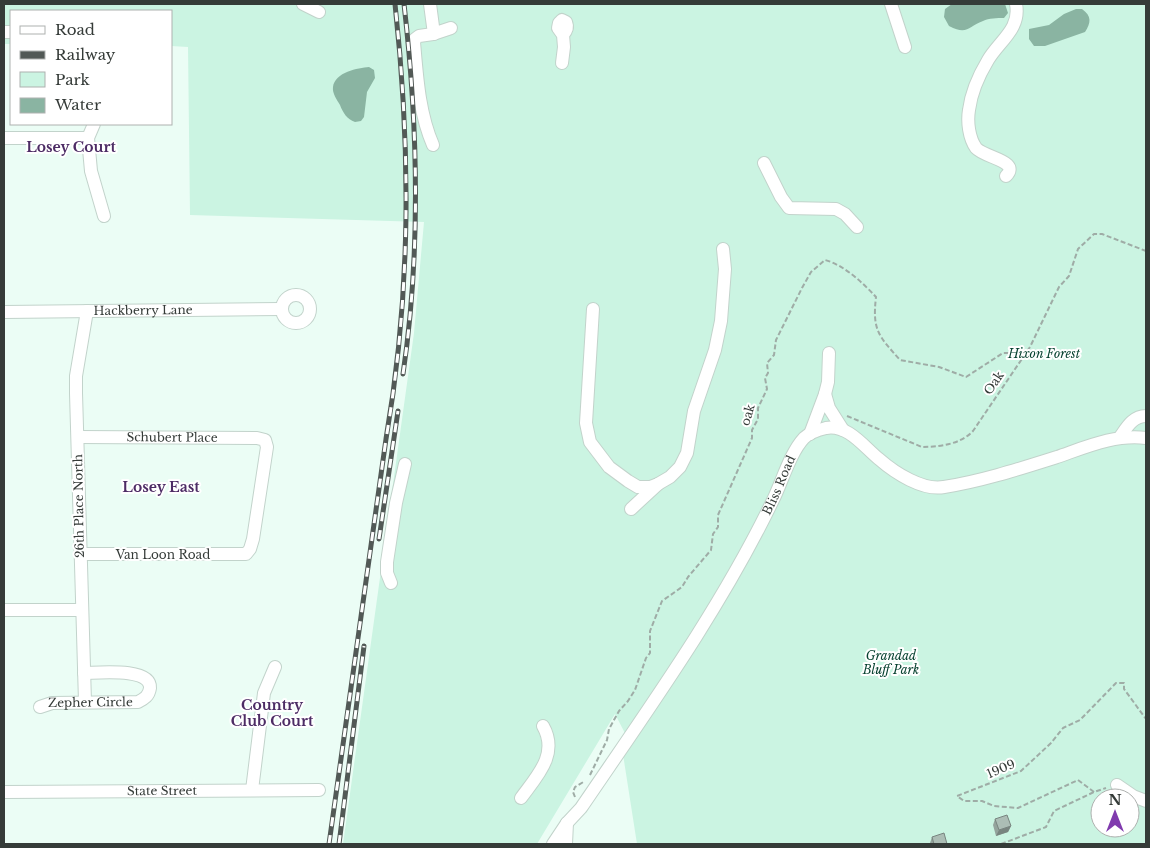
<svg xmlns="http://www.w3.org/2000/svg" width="1150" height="848" font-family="'Libre Baskerville',serif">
	<rect width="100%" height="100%" fill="#ebfdf5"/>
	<path fill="#cbf4e2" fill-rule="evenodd" d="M4 4H1146V844H637L622 748 628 739 615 714 537 844H343L414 333 424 222 190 215 188 47 171 46V11H11V44H4ZM1100 798H1130V828H1100Z"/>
	<g fill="#8ab4a2">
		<path d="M952 4H1005L1008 13 1004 18C997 18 989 18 983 21 968 26 968 36 949 26L944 17 945 9Z"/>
		<path d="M1076 9H1082C1092 16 1091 23 1085 32L1045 46H1034L1029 39V29L1049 25 1064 14Z"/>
		<path d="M369 67 374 70 375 78 367 92 364 117 361 121 355 122C347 119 343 113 340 105 337 100 332 93 333 87 335 72 358 68 369 67Z"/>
	</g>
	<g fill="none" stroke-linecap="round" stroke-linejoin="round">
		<defs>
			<g id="minor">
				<polyline points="303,4 319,12"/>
				<polyline points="430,4 434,34"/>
				<polyline points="891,4 905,47"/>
				<polyline points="4,32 11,32"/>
				<path d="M562 63 564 47 563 35C567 30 568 27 566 22L562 20 559 23 558 28 563 35"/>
				<polyline points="94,124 88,138 91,171 104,216"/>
				<polyline points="4,138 88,138"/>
				<path d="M433 145C419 113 417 76 414 42L415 39 419 36 433 34 451 28"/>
				<polyline points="764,163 781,197 789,208 836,209 845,214 857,227"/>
				<path d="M1006 176C1021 161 985 158 976 148 969 138 967 122 969 110 971 94 979 75 988 60 999 41 1021 29 1016 4"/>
				<circle cx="296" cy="309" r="14"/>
				<polyline points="593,309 586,423 590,442 609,467 628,481 638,487 650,487 658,484 670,477 680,467 687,453 694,411 715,350 721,321 725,269 723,249"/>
				<path id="s1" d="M4 312 282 309"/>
				<polyline points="825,394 828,382 829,353"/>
				<polyline points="810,434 825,394 829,408 843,430"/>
				<path id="s2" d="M78 437 257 438 265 440 267 447 253 539 250 549 246 554H81"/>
				<path d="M1120 437C1127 427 1133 416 1146 416"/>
				<polyline points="631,509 658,484"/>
				<polyline points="391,583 387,573 387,562 396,503 405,464"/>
				<polyline points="4,610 82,610"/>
				<polyline points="85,702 76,393 76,376 87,311"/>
				<path id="s3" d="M40 707 52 703 138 702C144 699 149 696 150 688 151 667 97 673 84 673"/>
				<polyline points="1117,785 1133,796 1146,801"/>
				<polyline points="252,790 264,693 275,667"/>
				<path id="s4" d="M4 792 319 790"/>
				<path d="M521 798C537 776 559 754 543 726"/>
				<path id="s5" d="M553 844 567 823 581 808C649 708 721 608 773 500 782 482 790 453 804 438 809 433 818 430 826 428 848 424 864 447 879 459 895 473 923 491 944 487 982 481 1019 469 1057 457 1086 447 1115 434 1146 438"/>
				<polyline points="566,844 567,823"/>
			</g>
		</defs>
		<use href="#minor" stroke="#c2d3cb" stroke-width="14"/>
		<g stroke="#9faca6" stroke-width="2" stroke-dasharray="5 2.5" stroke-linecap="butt">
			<path d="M847 416 922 447C940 447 961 444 973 431L1030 347 1059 287 1069 276 1078 249 1094 234H1102L1146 251"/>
			<path d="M590 775 607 740 609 729 619 711 628 701 635 690 646 658 650 653V631L662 601 682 587 688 577 711 550 713 534 718 527V515L752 438V430L758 419V408L767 389 765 378 768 373 767 363 774 355 776 340 802 288 811 272 825 260C844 265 863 283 876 297 872 331 879 336 900 360L939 367 966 377 1003 353H1026"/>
			<polyline points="1094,792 1078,780 1018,808 994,806 982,801 964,801 957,796 1021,771 1051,743 1063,728 1080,720 1116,683 1124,683 1124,689 1146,719"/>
			<polyline points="575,797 573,792 575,787 585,781"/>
			<polyline points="1001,844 1046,827 1054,811 1094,792 1106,788"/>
		</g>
		<use href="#minor" stroke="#fff" stroke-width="12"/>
		<defs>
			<g id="rail">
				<path d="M403 374C421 252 418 126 404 4"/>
				<polyline points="379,539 398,411"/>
				<path d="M329 844 386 439C411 293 411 151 395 4"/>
				<polyline points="339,844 364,646"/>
			</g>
		</defs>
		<use href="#rail" stroke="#525956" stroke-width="5"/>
		<use href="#rail" stroke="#fff" stroke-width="3" stroke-dasharray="9" stroke-linecap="butt"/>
	</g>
	<g fill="#94a39c">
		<polygon points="995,819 1011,826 1008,832 996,836 993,825"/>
		<polygon points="932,837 947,844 930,844 930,843"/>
	</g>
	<polygon fill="#78847f" points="1011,826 1008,832 996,836 999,830"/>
	<g fill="#acbdb5" stroke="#78847f">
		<polygon points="1007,815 1011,826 999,830 995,819"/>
		<polygon points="944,833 947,844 934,844 932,837"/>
	</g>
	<g text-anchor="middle" stroke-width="4" stroke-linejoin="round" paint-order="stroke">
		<g font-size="12" fill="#353b38" stroke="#fff">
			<text dy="4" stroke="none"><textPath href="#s1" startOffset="139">Hackberry Lane</textPath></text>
			<text transform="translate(994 383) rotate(-56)" y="4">Oak</text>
			<text transform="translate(748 415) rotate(-74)" y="4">oak</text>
			<text dy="4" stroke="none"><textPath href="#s2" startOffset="94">Schubert Place</textPath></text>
			<text dy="4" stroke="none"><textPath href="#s5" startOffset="425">Bliss Road</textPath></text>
			<text transform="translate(79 506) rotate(-91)" y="4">26th Place North</text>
			<text x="163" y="559">Van Loon Road</text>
			<text dy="4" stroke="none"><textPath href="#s3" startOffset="51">Zepher Circle</textPath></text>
			<text transform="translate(1001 769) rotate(-23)" y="4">1909</text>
			<text dy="4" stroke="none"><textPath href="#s4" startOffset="158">State Street</textPath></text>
		</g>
		<g font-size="12" font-style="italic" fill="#074230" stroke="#fff">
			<text x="1044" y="358">Hixon Forest</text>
			<text x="891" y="660">Grandad<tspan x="891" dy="14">Bluff Park</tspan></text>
		</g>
		<g font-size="14" font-weight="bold" fill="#4d2c65" stroke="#fff">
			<text x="71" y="152">Losey Court</text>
			<text x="161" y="492">Losey East</text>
			<text x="272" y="710">Country<tspan x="272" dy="16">Club Court</tspan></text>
		</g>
	</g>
	<rect width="1150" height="848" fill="none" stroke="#353b38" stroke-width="10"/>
	<rect x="10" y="10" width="162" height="115" fill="#ffffff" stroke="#aeb1af"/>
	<rect x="20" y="26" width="25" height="8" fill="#ffffff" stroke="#aeb1af"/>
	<text x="55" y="35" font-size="15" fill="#353b38">Road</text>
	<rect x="20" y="51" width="25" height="8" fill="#525956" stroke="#aeb1af"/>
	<text x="55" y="60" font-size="15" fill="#353b38">Railway</text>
	<rect x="20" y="72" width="25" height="15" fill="#cbf4e2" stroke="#aeb1af"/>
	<text x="55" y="85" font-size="15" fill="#353b38">Park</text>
	<rect x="20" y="98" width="25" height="15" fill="#8ab4a2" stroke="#aeb1af"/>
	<text x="55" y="110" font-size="15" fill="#353b38">Water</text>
	<g transform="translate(1115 813)"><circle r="24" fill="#ffffff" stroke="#aeb1af"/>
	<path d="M0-4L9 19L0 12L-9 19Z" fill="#803bae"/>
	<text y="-8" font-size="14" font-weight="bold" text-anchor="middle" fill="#353b38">N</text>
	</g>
</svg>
